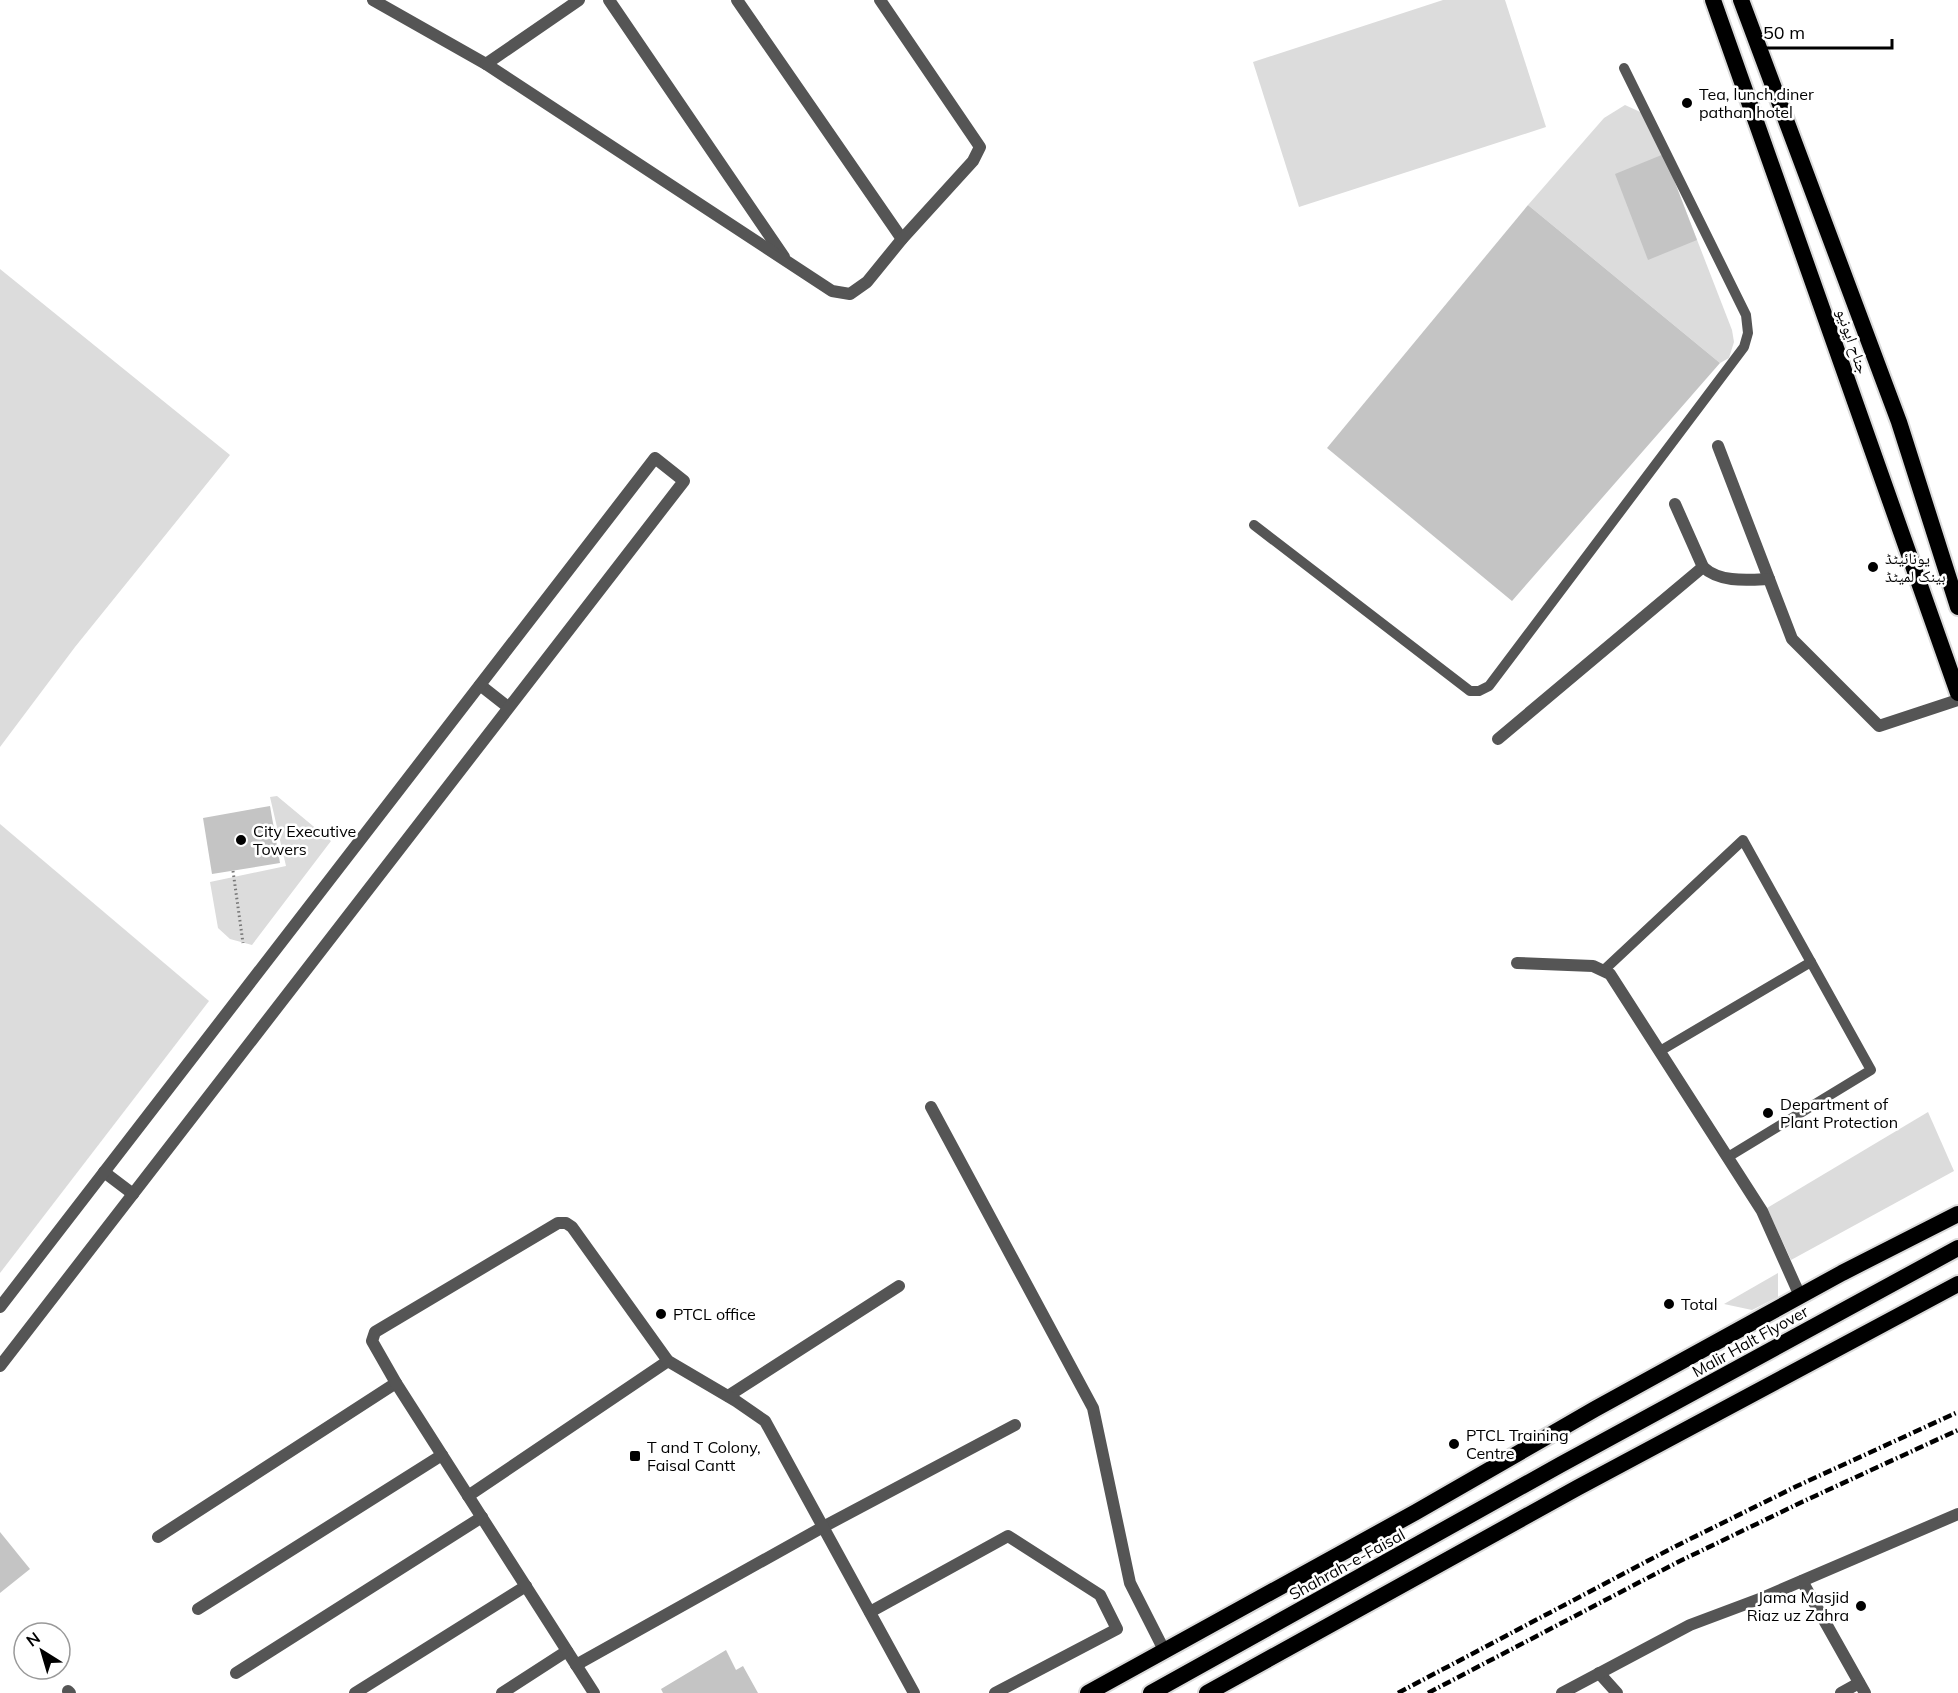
<svg xmlns="http://www.w3.org/2000/svg" width="1958" height="1693" font-family="Mulish,'Noto Naskh Arabic',sans-serif">
	<rect width="100%" height="100%" fill="#fff"/>
	<g fill="#dcdcdc">
		<polygon points="1443,0 1505,0 1546,127 1299,207 1253,62"/>
		<polygon points="1625,105 1649,116 1732,330 1734,342 1729,358 1720,363 1528,205 1604,118"/>
		<polygon points="0,269 230,455 75,647 0,747"/>
		<polygon points="277,796 331,841 252,945 230,939 218,928 210,882 286,866 270,797"/>
		<polygon points="0,824 209,1001 0,1273"/>
		<polygon points="1928,1112 1954,1171 1791,1260 1767,1208"/>
		<polygon points="1778,1273 1778,1297 1752,1310 1724,1304"/>
	</g>
	<g fill="#c4c4c4">
		<polygon points="1664,154 1697,240 1648,260 1615,174"/>
		<polygon points="1528,205 1720,363 1512,601 1327,448"/>
		<polygon points="270,806 280,863 212,874 203,818"/>
		<polygon points="0,1532 30,1569 0,1593"/>
		<polygon points="726,1650 736,1670 743,1666 758,1693 663,1693 661,1689"/>
	</g>
	<g fill="none" stroke-linecap="round" stroke-linejoin="round">
		<defs>
			<g id="trunk">
				<polyline points="1713,0 1958,693"/>
				<polyline points="1741,0 1899,422 1958,607"/>
				<polyline points="1088,1693 1416,1512 1595,1409 1842,1273 1958,1214"/>
				<polyline points="1151,1693 1560,1465 1958,1248"/>
				<polyline points="1207,1693 1577,1488 1958,1284"/>
			</g>
		</defs>
		<use href="#trunk" stroke="#dbdbdb" stroke-width="20"/>
		<polyline stroke="#777" stroke-width="3" stroke-dasharray="1.5 3" stroke-linecap="butt" points="233,871 243,943"/>
		<g stroke="#555" stroke-width="10">
			<polyline points="1254,525 1470,691 1479,691 1489,686 1744,347 1748,333 1746,315 1624,68"/>
			<polyline points="1604,970 1743,840 1871,1070 1728,1157"/>
			<polyline points="1660,1051 1811,962"/>
		</g>
		<g stroke="#555" stroke-width="12">
			<polyline points="373,0 486,64 579,0"/>
			<polyline points="609,0 784,257"/>
			<polyline points="737,0 902,239"/>
			<polyline points="486,64 832,291 850,294 867,282 902,239 973,161 980,147 880,0"/>
			<polyline points="1718,446 1769,579"/>
			<polyline points="1675,504 1703,567"/>
			<polyline points="480,685 508,707"/>
			<path d="M1498 739 1703 567C1720 583 1748 580 1769 579L1792 639 1879 726 1958 700"/>
			<polyline points="1517,963 1593,966 1610,974 1762,1211 1800,1296"/>
			<polyline points="931,1107 1093,1408 1130,1583 1165,1652"/>
			<polyline points="104,1172 133,1194"/>
			<polyline points="0,1307 655,458 684,481 0,1366"/>
			<polyline points="728,1396 899,1286"/>
			<polyline points="468,1496 668,1361"/>
			<polyline points="158,1537 396,1383"/>
			<polyline points="1802,1581 1865,1693"/>
			<polyline points="198,1609 442,1455"/>
			<polyline points="870,1612 1008,1536 1100,1595 1117,1629 995,1693"/>
			<polyline points="576,1665 823,1527 1015,1425"/>
			<polyline points="236,1673 482,1517"/>
			<polyline points="1599,1673 1617,1693"/>
			<polyline points="68,1691 70,1693"/>
			<polyline points="355,1693 526,1586"/>
			<polyline points="502,1693 567,1651"/>
			<polyline points="594,1693 396,1383 372,1341 375,1332 558,1223 566,1223 572,1227 668,1361 736,1401 765,1421 914,1693"/>
			<polyline points="1841,1693 1859,1683"/>
		</g>
		<polyline stroke="#555" stroke-width="12" points="1562,1693 1690,1625 1762,1598 1958,1514"/>
		<use href="#trunk" stroke="#000" stroke-width="16"/>
		<g stroke="#000" stroke-width="4.5" stroke-dasharray="9 3 1.5 3" stroke-linecap="butt">
			<polyline points="1398,1693 1674,1547 1797,1486 1958,1412"/>
			<polyline points="1428,1693 1678,1562 1802,1502 1958,1430"/>
		</g>
	</g>
	<g fill="#000" stroke="#fff" stroke-width="2">
		<circle cx="1687" cy="103" r="6"/>
		<circle cx="1873" cy="567" r="6"/>
		<circle cx="241" cy="840" r="6"/>
		<circle cx="1768" cy="1113" r="6"/>
		<circle cx="1669" cy="1304" r="6"/>
		<circle cx="661" cy="1314" r="6"/>
		<circle cx="1454" cy="1444" r="6"/>
		<rect x="629" y="1450" width="12" height="12" rx="3"/>
		<circle cx="1861" cy="1606" r="6"/>
	</g>
	<g text-anchor="middle" stroke-width="5" stroke-linejoin="round" paint-order="stroke">
		<g font-size="16" fill="#000" stroke="#fff" text-anchor="start">
			<text x="1699" y="100">Tea, lunch,diner<tspan x="1699" dy="18">pathan hotel</tspan></text>
			<text x="1885" y="564">یونائیٹڈ<tspan x="1885" dy="18">بینک لمیٹڈ</tspan></text>
			<text x="253" y="837">City Executive<tspan x="253" dy="18">Towers</tspan></text>
			<text x="1780" y="1110">Department of<tspan x="1780" dy="18">Plant Protection</tspan></text>
			<text x="1681" y="1310">Total</text>
			<text x="673" y="1320">PTCL office</text>
			<text x="1466" y="1441">PTCL Training<tspan x="1466" dy="18">Centre</tspan></text>
			<text x="647" y="1453">T and T Colony,<tspan x="647" dy="18">Faisal Cantt</tspan></text>
			<text x="1849" y="1603" text-anchor="end">Jama Masjid<tspan x="1849" dy="18">Riaz uz Zahra</tspan></text>
		</g>
		<g font-size="16" fill="#000" stroke="#fff">
			<text transform="translate(1853 341) rotate(71)" y="6">جناح ایونیو</text>
			<text transform="translate(1750 1341) rotate(-29)" y="6">Malir Halt Flyover</text>
			<text transform="translate(1347 1564) rotate(-29)" y="6">Shahrah-e-Faisal</text>
		</g>
	</g>
	<g transform="translate(42 1651) rotate(323)"><circle r="28" fill="#ffffff" stroke="#999999" stroke-width="1.5"/>
	<path d="M0-4.5L10 22L0 15L-10 22Z" fill="#000000"/>
	<text y="-9" font-size="16" font-weight="bold" text-anchor="middle" fill="#000000">N</text>
	</g>
	<path d="M1754 39v9h138v-9" fill="none" stroke="#000000" stroke-width="3"/>
	<text x="1763" y="39" font-size="18" fill="#000000" stroke="#ffffff" stroke-width="4.5" paint-order="stroke">50 m</text>
</svg>
